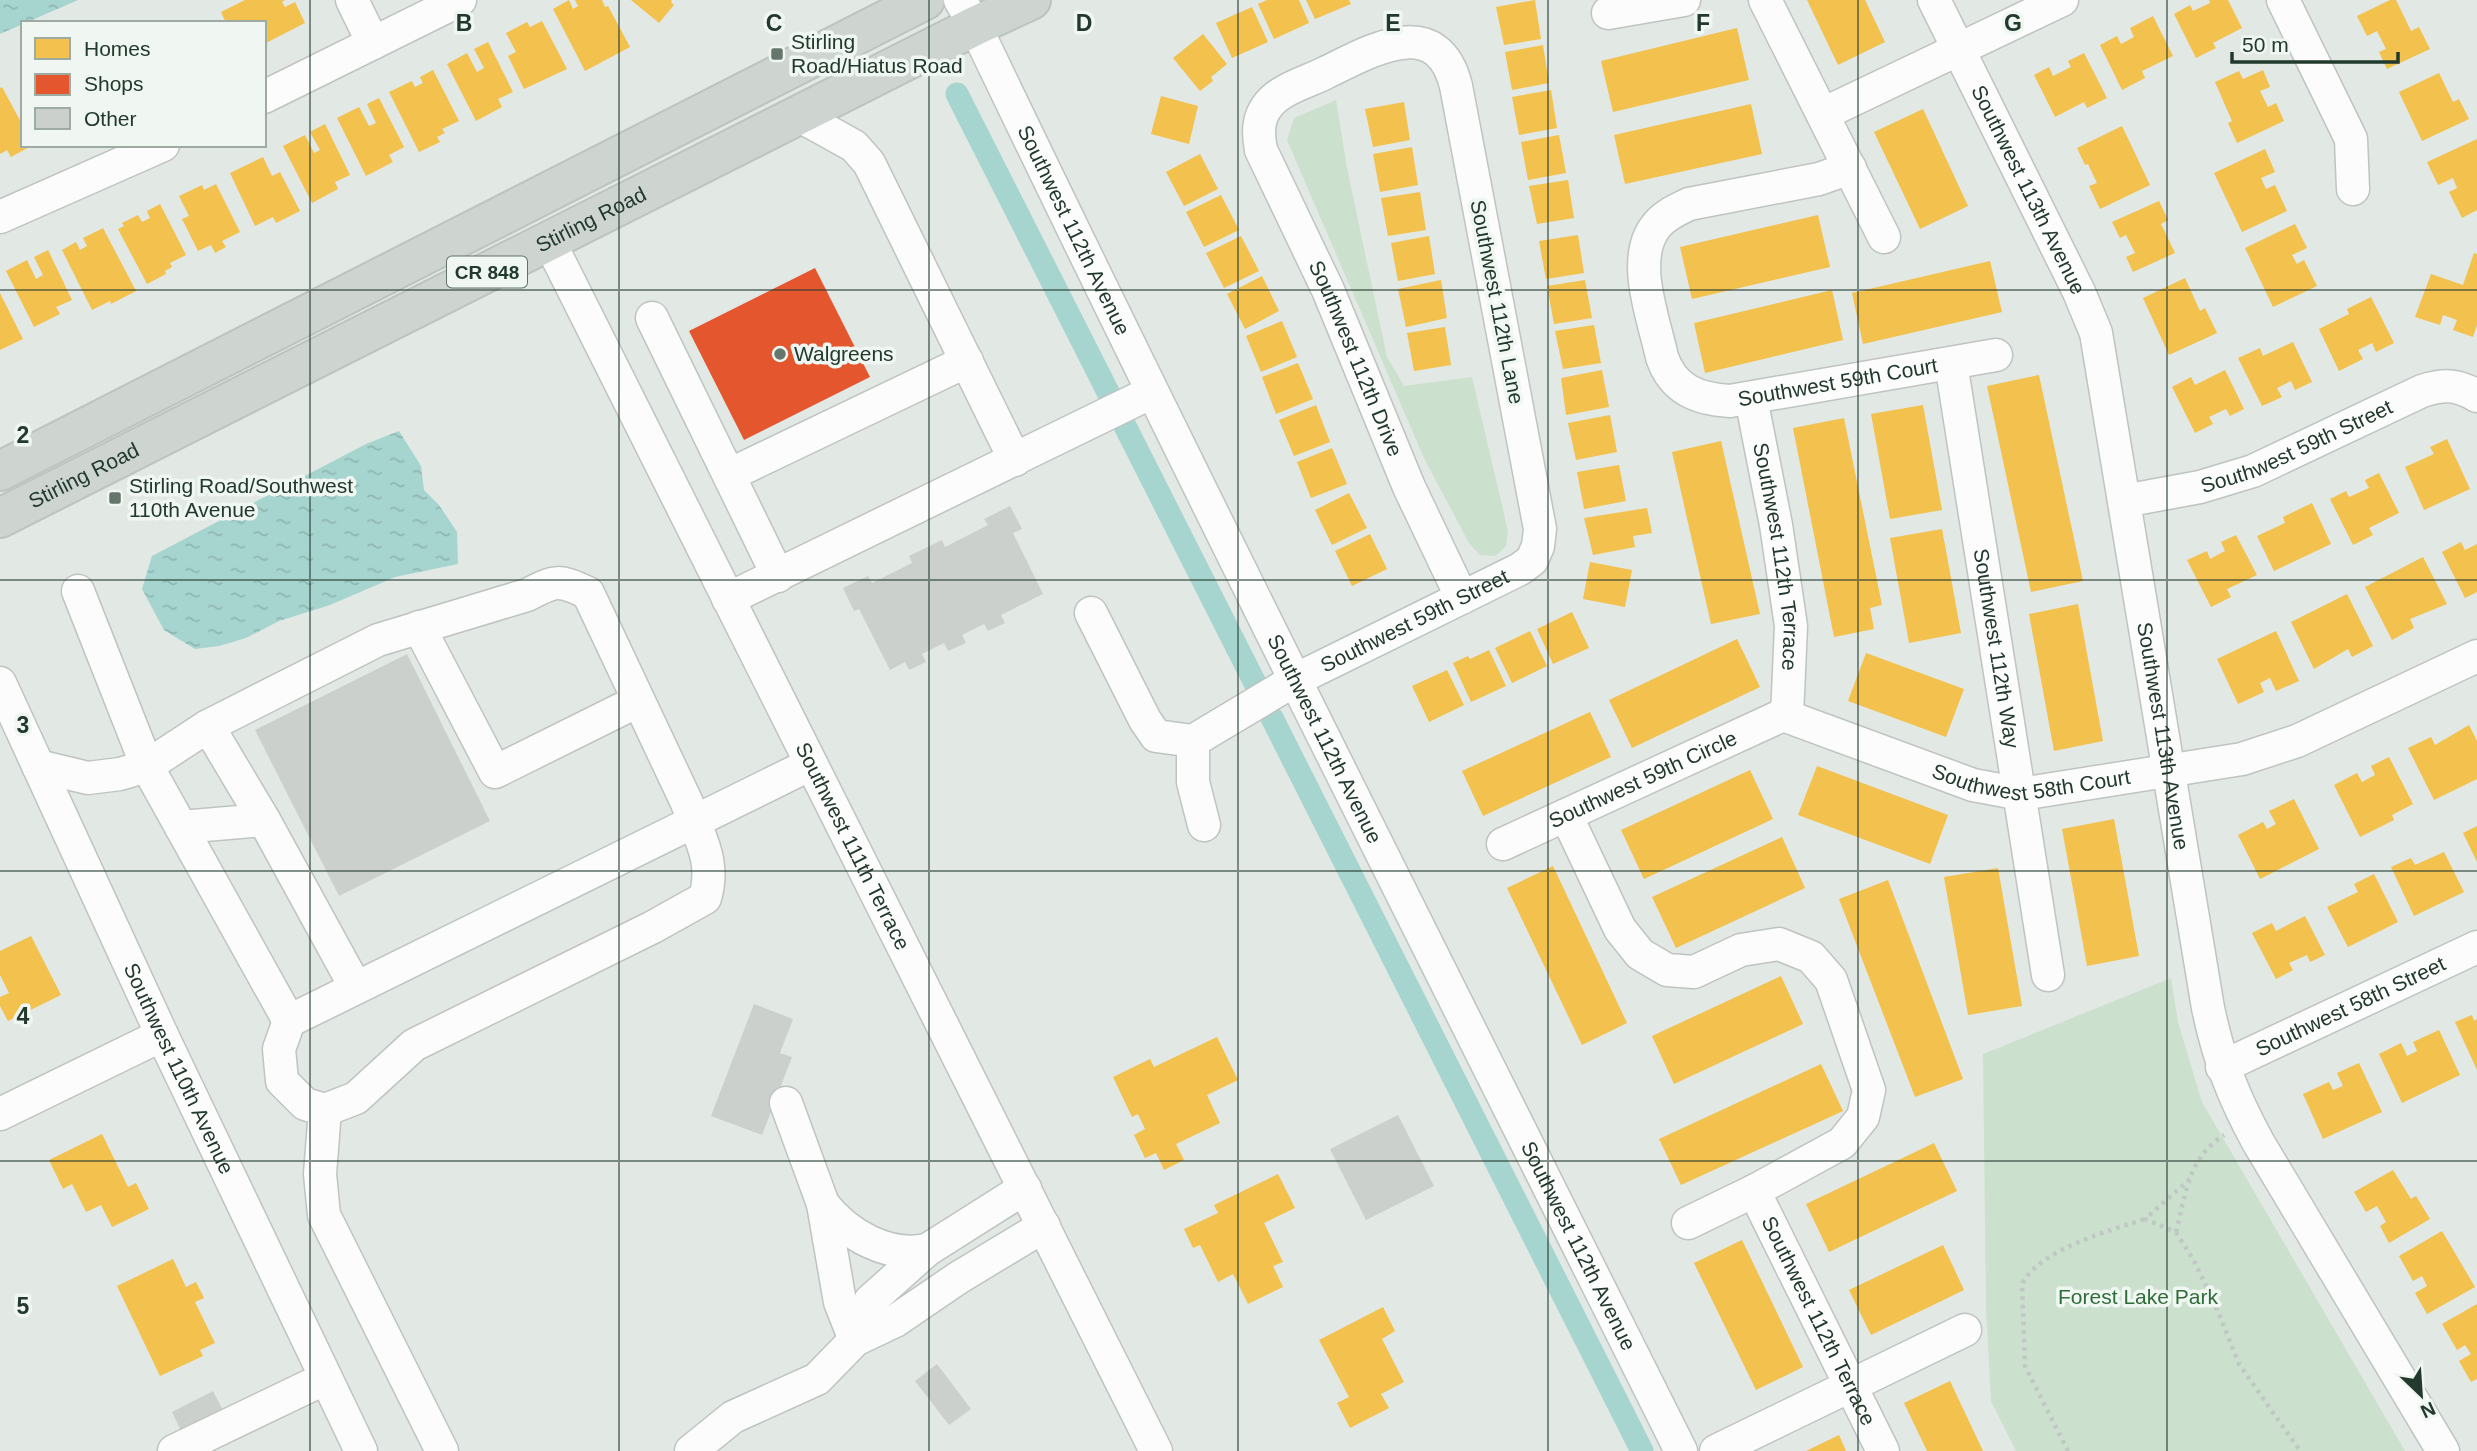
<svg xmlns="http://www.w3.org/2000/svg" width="2477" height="1451" font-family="Helvetica,sans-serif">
	<defs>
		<pattern id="water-ripples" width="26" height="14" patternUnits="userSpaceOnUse" patternTransform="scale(1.75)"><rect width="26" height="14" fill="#a6d4cf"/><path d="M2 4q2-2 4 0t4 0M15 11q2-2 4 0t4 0" fill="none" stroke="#8fb7b2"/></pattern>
	</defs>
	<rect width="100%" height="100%" fill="#e2e8e4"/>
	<g fill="#cce0ce">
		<polygon points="1336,100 1347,168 1387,357 1404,386 1472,377 1508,531 1506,546 1495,556 1480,555 1469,543 1424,458 1287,140 1294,118"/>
		<polygon points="2171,978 2178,1022 2202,1102 2405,1451 2016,1451 1991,1401 1986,1308 1983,1054"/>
	</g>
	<g fill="url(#water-ripples)">
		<polygon points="0,0 78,0 0,34"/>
		<polygon points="399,431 421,466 424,490 439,505 457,532 458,564 395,577 330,605 279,621 246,638 219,646 195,649 164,630 142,589 152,556 366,444"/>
	</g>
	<g fill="#f2c14e">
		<polygon points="245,0 285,0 282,2 285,7 295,2 305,23 264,44 264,23 226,23 221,12"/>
		<polygon points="569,0 573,9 578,6 575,0 602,0 605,7 608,6 630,47 585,71 553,9"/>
		<polygon points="631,0 672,0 671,2 674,5 659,23"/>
		<polygon points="1267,0 1299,0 1309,23 1274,39 1258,4"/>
		<polygon points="1306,0 1349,0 1351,4 1315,19"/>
		<polygon points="1535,0 1541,39 1504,45 1496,7"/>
		<polygon points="1807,0 1865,0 1885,42 1838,65"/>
		<polygon points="2209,0 2228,0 2242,28 2213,43 2216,48 2196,58 2174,14 2190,5 2193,11 2210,3"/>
		<polygon points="2390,0 2396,0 2411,31 2419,27 2430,49 2387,69 2379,52 2386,49 2377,31 2367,36 2357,16"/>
		<polygon points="1252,7 1268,42 1232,58 1216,23"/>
		<polygon points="2153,16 2173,56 2142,71 2145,78 2122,90 2100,45 2117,36 2121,44 2134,37 2130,28"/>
		<polygon points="542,21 567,69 524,89 508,56 516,52 506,33 527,22 530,27"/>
		<polygon points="1737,28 1749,80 1613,112 1601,61"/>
		<polygon points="1203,34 1227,64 1211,77 1213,81 1200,91 1173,58"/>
		<polygon points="488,42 513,92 498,99 502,107 476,121 447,64 467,53 477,72 484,68 474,49"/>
		<polygon points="1543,45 1549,83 1512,90 1505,52"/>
		<polygon points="2084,53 2107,98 2087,108 2084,102 2055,117 2034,75 2049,67 2053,76 2071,67 2068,61"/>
		<polygon points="433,70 459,121 442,129 445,133 437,137 440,142 419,152 389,92 412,81 415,87 423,83 420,77"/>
		<polygon points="2263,70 2270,87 2260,91 2268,107 2276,103 2284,121 2237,143 2228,123 2232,121 2215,82 2239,71 2243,79"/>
		<polygon points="2439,73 2453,102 2459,99 2469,119 2422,141 2399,92"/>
		<polygon points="2,87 23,126 23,145 33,145 11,157 7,150 0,154 0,88"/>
		<polygon points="1551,90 1557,128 1519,135 1512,97"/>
		<polygon points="1161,96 1198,106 1189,144 1151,134"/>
		<polygon points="379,98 404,147 389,155 393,162 366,176 337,118 359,107 369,126 376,123 367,104"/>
		<polygon points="1404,102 1410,140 1373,147 1365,109"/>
		<polygon points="1751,104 1762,154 1625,184 1614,135"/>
		<polygon points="1923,109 1968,206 1920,229 1874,132"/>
		<polygon points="325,124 350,175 335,182 338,189 312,203 283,146 305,135 314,153 320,150 310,132"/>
		<polygon points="2122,126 2150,185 2100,209 2089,186 2097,183 2088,164 2085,165 2077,148"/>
		<polygon points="1559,135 1566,173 1528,180 1521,142"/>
		<polygon points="2477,139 2477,210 2462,218 2449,192 2457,188 2453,178 2438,185 2427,162"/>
		<polygon points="1412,147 1418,185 1380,192 1373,154"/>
		<polygon points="2265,149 2275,172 2261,178 2266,189 2275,185 2287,211 2242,232 2214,173"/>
		<polygon points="1200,154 1218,189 1184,206 1166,172"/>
		<polygon points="263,157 272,176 280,172 300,211 276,223 273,217 255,226 230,173"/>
		<polygon points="1568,180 1574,218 1537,224 1529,186"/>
		<polygon points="216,184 240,232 222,241 226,247 215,253 211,245 198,251 182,219 189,216 179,196 202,185 204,190"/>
		<polygon points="1420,192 1426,230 1388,236 1381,198"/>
		<polygon points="1221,195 1239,230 1204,247 1186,212"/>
		<polygon points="2159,201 2168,220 2161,224 2175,253 2133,272 2126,257 2135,253 2126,235 2120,238 2112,222"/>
		<polygon points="160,204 186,255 170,263 172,267 165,271 166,274 147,284 118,229 124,226 122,223 138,215 142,222 150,218 147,211"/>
		<polygon points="1818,215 1830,267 1692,299 1680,247"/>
		<polygon points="2295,224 2307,248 2292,255 2297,264 2304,260 2317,286 2273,307 2245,248"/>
		<polygon points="103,228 136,291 111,304 110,301 92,310 62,250 76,242 80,250 87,246 83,238"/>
		<polygon points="1578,235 1584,273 1546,279 1539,241"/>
		<polygon points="1241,236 1259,271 1224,288 1206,253"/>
		<polygon points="1429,236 1435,274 1398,281 1391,243"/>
		<polygon points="48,250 72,300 56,307 60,314 34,327 6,271 27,260 36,279 43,275 34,257"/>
		<polygon points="2474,253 2477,254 2477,325 2473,337 2453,330 2457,320 2443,315 2440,325 2415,317 2431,274 2463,285"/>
		<polygon points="1990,261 2002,312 1863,344 1852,293"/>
		<polygon points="1262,276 1279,311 1245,329 1227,294"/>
		<polygon points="2185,278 2200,311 2205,308 2217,333 2169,355 2143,298"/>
		<polygon points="1441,280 1447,318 1406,327 1398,289"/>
		<polygon points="1585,280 1592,318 1554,324 1547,286"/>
		<polygon points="1832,290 1843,340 1705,373 1694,323"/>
		<polygon points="0,293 23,339 0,350"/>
		<polygon points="2371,297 2394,343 2376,352 2372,343 2358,350 2363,359 2339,371 2319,329 2349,314 2347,309"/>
		<polygon points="1282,321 1297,357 1261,372 1246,336"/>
		<polygon points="1594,325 1601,363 1563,369 1555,331"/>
		<polygon points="1445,327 1451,365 1414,371 1407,333"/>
		<polygon points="2293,342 2312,382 2295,390 2291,381 2277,388 2282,397 2262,406 2238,358 2260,348 2263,356"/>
		<polygon points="1298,363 1313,399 1276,414 1262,377"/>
		<polygon points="1602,370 1609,407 1566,415 1561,378"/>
		<polygon points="2225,370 2244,409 2230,416 2226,409 2209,417 2213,424 2195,433 2172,387 2191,377 2195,385"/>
		<polygon points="2039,375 2083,581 2031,592 1987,386"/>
		<polygon points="1316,405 1330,442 1294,456 1279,420"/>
		<polygon points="1923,405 1942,510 1890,519 1871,414"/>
		<polygon points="1610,415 1617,452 1576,460 1568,423"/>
		<polygon points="1844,418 1882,605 1870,608 1874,629 1834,637 1793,428"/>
		<polygon points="2447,439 2470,489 2424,510 2405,467 2434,454 2430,447"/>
		<polygon points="1721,441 1760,614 1711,624 1672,452"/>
		<polygon points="1332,448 1347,484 1311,498 1297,462"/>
		<polygon points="1619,465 1626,501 1584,509 1577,472"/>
		<polygon points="2379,473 2399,513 2369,528 2373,535 2353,545 2330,499 2346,491 2349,497 2369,488 2365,480"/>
		<polygon points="1349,493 1367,528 1332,545 1315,510"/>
		<polygon points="2312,503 2331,544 2274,571 2257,536 2285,523 2283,517"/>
		<polygon points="1647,508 1652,533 1633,536 1635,547 1593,555 1584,518"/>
		<polygon points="1942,529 1961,633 1909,643 1890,538"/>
		<polygon points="1370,534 1387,569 1352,586 1335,551"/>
		<polygon points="2236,535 2257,575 2227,589 2231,597 2211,607 2187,560 2207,551 2210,559 2225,551 2221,542"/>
		<polygon points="2461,542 2465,550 2477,544 2477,592 2465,598 2442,552"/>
		<polygon points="2423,557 2447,604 2410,619 2414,628 2392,640 2365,587"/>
		<polygon points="1590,562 1632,570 1625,607 1583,599"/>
		<polygon points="2347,594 2373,646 2352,657 2348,649 2314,669 2291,622"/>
		<polygon points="2078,604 2103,741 2054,751 2029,614"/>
		<polygon points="1572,612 1589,648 1553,664 1537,629"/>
		<polygon points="1530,631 1547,666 1512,683 1495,648"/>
		<polygon points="2276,631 2299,681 2276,691 2270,678 2260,683 2264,692 2238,704 2217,659"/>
		<polygon points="1737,639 1760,687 1632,748 1609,700"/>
		<polygon points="1489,650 1506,686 1471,702 1453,663 1468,656 1470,659"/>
		<polygon points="1866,653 1964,689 1946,737 1848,701"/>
		<polygon points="1447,670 1464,705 1429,722 1412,686"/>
		<polygon points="1590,712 1611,757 1483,816 1462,771"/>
		<polygon points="2469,725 2477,741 2477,779 2434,800 2408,748 2431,737 2435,745"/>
		<polygon points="2389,757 2413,804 2392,815 2394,820 2360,837 2334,785 2357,773 2362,782 2375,775 2371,766"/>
		<polygon points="1817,766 1948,815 1930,864 1798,815"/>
		<polygon points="1750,770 1773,819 1644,879 1621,830"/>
		<polygon points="2294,799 2319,849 2260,879 2238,835 2263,822 2267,829 2276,824 2269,811"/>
		<polygon points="2114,819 2139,956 2087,966 2062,829"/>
		<polygon points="2477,826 2477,862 2463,833"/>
		<polygon points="1782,837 1805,888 1676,948 1652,897"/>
		<polygon points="2444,852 2464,892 2414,916 2391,867 2411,858 2415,865"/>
		<polygon points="1553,866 1627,1023 1582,1045 1507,888"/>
		<polygon points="1998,868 2022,1006 1968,1015 1944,877"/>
		<polygon points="2374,874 2398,922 2348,947 2327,907 2358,892 2354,884"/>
		<polygon points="1888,880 1963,1079 1915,1097 1839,899"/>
		<polygon points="2305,916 2325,955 2310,962 2307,955 2289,963 2293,970 2276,979 2252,933 2272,923 2276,931"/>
		<polygon points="31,936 61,995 8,1021 0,1006 0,997 9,993 0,975 0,951"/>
		<polygon points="1781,976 1803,1024 1674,1084 1652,1036"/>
		<polygon points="2472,1015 2474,1021 2477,1019 2477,1070 2455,1022"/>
		<polygon points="2439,1030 2460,1075 2402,1103 2379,1054 2401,1043 2407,1056 2417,1051 2413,1042"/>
		<polygon points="1217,1037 1238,1080 1207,1095 1220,1123 1176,1144 1184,1160 1164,1170 1156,1153 1145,1158 1134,1135 1145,1129 1138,1114 1132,1117 1113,1077 1150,1059 1154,1067"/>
		<polygon points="2359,1063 2382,1112 2323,1139 2303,1094 2329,1082 2333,1090 2343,1086 2337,1073"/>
		<polygon points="1821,1064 1843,1111 1681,1185 1659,1139"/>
		<polygon points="102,1134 128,1187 136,1183 149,1209 112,1227 101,1205 86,1212 72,1184 63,1189 49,1160"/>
		<polygon points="1934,1143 1957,1191 1829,1252 1806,1204"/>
		<polygon points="2393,1170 2411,1199 2416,1196 2430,1219 2389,1243 2380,1226 2386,1222 2377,1206 2366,1212 2354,1192"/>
		<polygon points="1278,1174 1295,1208 1264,1223 1283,1262 1273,1266 1283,1287 1248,1304 1233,1274 1218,1282 1200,1245 1193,1248 1184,1229 1218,1213 1214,1205"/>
		<polygon points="2442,1231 2475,1287 2427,1314 2415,1293 2427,1286 2422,1276 2413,1281 2399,1256"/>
		<polygon points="1742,1240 1803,1367 1756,1390 1694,1263"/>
		<polygon points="1943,1245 1964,1290 1871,1335 1849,1290"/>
		<polygon points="173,1259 186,1287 196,1282 204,1298 195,1302 215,1343 200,1350 203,1356 160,1376 117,1286"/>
		<polygon points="2477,1304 2477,1379 2471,1382 2459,1361 2471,1354 2465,1345 2457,1350 2442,1324"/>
		<polygon points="1383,1307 1395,1331 1382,1339 1404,1382 1381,1394 1389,1408 1350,1428 1337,1403 1349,1397 1319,1340"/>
		<polygon points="1950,1381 1983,1451 1927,1451 1904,1403"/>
		<polygon points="1839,1435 1846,1451 1806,1451"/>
	</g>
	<polygon fill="#e4572e" points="815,268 870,377 744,440 689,331"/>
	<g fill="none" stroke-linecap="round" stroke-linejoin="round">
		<g stroke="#a6d4cf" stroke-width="23">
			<polyline points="957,94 1109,394"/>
			<polyline points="1125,426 1256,685"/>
			<polyline points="1272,718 1642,1451"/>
		</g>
	</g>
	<g fill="#cbd0cd">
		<polygon points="1010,506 1022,529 1013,533 1043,594 1001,615 1005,623 988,631 984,624 962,635 966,643 948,651 944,643 922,654 926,662 909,670 905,662 890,670 859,609 854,611 843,588 868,576 872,583 912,563 909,556 942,540 945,547 988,525 984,519"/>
		<polygon points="407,654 490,821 339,896 255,730"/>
		<polygon points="754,1004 793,1019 780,1053 792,1057 762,1135 711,1116"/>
		<polygon points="1398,1115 1434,1186 1366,1220 1330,1149"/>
		<polygon points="937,1364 971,1409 949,1425 915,1381"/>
		<polygon points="213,1391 227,1418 185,1439 172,1412"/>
	</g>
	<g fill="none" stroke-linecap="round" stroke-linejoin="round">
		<defs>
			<g id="minor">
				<polyline points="352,0 373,43"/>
				<path id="s1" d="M960 0 975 26C1204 504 1444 977 1681 1451"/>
				<polyline points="1765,0 1884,237"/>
				<path id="s2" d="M1934 0 2079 292 2096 333 2208 1008C2219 1060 2233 1096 2258 1142L2443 1451"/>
				<polyline points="2283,0 2351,139 2353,189"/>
				<polyline points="1608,13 1684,0"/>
				<polyline points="264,97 460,0"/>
				<polyline points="1823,114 2062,0"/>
				<polyline points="798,115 854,146 869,163 1015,460"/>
				<path id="s3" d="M1850 168 1819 179 1689 204C1677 210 1665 215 1657 225 1629 258 1654 319 1662 357 1673 390 1698 399 1730 401L1996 355"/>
				<polyline points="0,217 163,145"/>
				<path id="s4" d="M549 241 1156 1451"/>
				<polyline points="652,318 778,576"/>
				<path id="s5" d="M1951 363 2048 975"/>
				<path id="s6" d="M1751 398 1776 525 1791 626 1787 716"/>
				<polyline points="729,475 967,361"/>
				<path id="s7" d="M2124 501 2200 487 2253 471 2422 391C2443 384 2457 384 2477 396"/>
				<polyline points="78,591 147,766 289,1021"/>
				<polyline points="728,599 1152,392"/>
				<path id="s8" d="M1091 613 1145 720 1156 736 1193 741 1295 680 1520 569 1532 560 1538 546 1540 529 1456 86C1437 10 1369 52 1325 73 1307 82 1281 89 1269 104 1257 118 1258 134 1261 150L1328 290 1409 487 1462 598"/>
				<polyline points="419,627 495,772 638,701"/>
				<path id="s9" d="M0 683 162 1035 361 1451"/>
				<polyline points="208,726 264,820"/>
				<polyline points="1193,741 1193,782 1204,825"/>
				<path d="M38 766 88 778 120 774 147 766 208 726 378 640 527 595C556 580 558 579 588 593L687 803C699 837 716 861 705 898L653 927 414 1045 356 1098 325 1110 305 1104 282 1081 279 1049 289 1021 811 764"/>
				<polyline points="1566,815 1620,929 1640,954 1667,970 1694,972 1741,950 1779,944 1811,957 1831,980 1869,1090 1863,1117 1842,1143 1754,1191 1688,1223"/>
				<polyline points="181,827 264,820 356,988"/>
				<path id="s10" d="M1503 844 1783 715 1973 785 2021 794 2242 759 2297 741 2477 656"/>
				<path id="s11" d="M2222 1067 2477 947"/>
				<polyline points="786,1103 823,1204 840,1302 855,1340"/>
				<polyline points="325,1110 320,1174 324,1215 442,1451"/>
				<polyline points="0,1114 162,1035"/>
				<path id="s12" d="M1754 1191 1883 1451"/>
				<path d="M823 1204C847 1235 888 1258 927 1250"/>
				<polyline points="855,1340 870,1301 927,1250 1025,1188"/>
				<polyline points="174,1451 326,1378"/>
				<polyline points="691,1451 733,1417 817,1379 855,1340 895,1321 958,1278 1044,1226"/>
				<polyline points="1716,1451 1965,1330"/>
			</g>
			<g id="major">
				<polyline points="0,471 925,0"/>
				<path id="s13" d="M0 518 975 26 1031 0"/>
			</g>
		</defs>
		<use href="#minor" stroke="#bfc4c1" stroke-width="35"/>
		<use href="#major" stroke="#bcc4c0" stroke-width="42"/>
		<g stroke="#bfc8c3" stroke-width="4.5" stroke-dasharray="3.5 5" stroke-linecap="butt">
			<path d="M2190 1179 2145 1219 2176 1232C2186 1193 2188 1158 2224 1135"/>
			<polyline points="2176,1232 2194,1261 2215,1304 2239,1364 2300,1451"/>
			<path d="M2068 1451 2025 1366 2022 1284C2038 1250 2111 1230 2145 1219"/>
		</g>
		<use href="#minor" stroke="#fbfcfb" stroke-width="32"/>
		<use href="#major" stroke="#ced4d0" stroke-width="38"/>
	</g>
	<path fill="none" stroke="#22392d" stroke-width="2" stroke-opacity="0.55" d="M310 0V1451M619 0V1451M929 0V1451M1238 0V1451M1548 0V1451M1858 0V1451M2167 0V1451M0 290H2477M0 580H2477M0 871H2477M0 1161H2477"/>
	<g fill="#65766d" stroke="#f0f7f2" stroke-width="2.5">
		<rect x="770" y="47" width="14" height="14" rx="3.5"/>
		<circle cx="780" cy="354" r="7"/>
		<rect x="108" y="491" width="14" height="14" rx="3.5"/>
	</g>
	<g text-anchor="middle" stroke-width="7" stroke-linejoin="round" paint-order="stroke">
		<rect fill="#f0f7f2" stroke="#607268" stroke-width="2" x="447" y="256.5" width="80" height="31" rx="5"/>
		<g font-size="19" font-weight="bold" fill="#22392d">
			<text x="487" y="279">CR 848</text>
		</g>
		<g font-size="21" fill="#22392d" stroke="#f0f7f2" text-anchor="start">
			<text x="791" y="49">Stirling<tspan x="791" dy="24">Road/Hiatus Road</tspan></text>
			<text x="794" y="361">Walgreens</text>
			<text x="129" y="493">Stirling Road/Southwest<tspan x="129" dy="24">110th Avenue</tspan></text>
		</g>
		<g font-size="21" fill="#22392d" stroke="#f0f7f2">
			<text dy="7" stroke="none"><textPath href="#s2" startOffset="212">Southwest 113th Avenue</textPath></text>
			<text dy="7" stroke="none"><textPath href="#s13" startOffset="662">Stirling Road</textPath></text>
			<text dy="7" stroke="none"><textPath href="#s1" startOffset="257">Southwest 112th Avenue</textPath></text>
			<text transform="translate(1497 302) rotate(79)" y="7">Southwest 112th Lane</text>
			<text dy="7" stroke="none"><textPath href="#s8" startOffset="1547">Southwest 112th Drive</textPath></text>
			<text dy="7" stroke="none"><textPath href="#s3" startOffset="537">Southwest 59th Court</textPath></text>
			<text dy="7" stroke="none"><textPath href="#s7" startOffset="182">Southwest 59th Street</textPath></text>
			<text dy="7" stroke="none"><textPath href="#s13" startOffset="94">Stirling Road</textPath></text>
			<text dy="7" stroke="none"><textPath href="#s6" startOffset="161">Southwest 112th Terrace</textPath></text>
			<text dy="7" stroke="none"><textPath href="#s8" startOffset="429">Southwest 59th Street</textPath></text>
			<text dy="7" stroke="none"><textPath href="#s5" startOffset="289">Southwest 112th Way</textPath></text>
			<text dy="7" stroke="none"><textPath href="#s2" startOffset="779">Southwest 113th Avenue</textPath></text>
			<text dy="7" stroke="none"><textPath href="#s1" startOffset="824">Southwest 112th Avenue</textPath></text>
			<text dy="7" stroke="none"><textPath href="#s10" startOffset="569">Southwest 58th Court</textPath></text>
			<text dy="7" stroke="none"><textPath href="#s10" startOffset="154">Southwest 59th Circle</textPath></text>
			<text dy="7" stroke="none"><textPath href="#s4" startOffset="677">Southwest 111th Terrace</textPath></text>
			<text dy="7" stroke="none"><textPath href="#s11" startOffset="142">Southwest 58th Street</textPath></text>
			<text dy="7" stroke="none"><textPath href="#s9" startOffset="425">Southwest 110th Avenue</textPath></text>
			<text dy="7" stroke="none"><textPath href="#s1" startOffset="1391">Southwest 112th Avenue</textPath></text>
			<text dy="7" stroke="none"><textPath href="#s12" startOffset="145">Southwest 112th Terrace</textPath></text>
		</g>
		<g font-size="21" fill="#306c39" stroke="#f0f7f2">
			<text x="2138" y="1304">Forest Lake Park</text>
		</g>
	</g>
	<g font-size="23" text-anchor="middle" font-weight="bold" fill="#22392d" stroke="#f0f7f2" stroke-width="7" stroke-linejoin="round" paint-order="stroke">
		<text x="464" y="31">B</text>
		<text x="774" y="31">C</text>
		<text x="1084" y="31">D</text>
		<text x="1393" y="31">E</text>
		<text x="1703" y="31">F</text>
		<text x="2013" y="31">G</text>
		<text x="23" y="443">2</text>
		<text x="23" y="733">3</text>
		<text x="23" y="1024">4</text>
		<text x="23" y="1314">5</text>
	</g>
	<rect x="21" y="21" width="245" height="126" fill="#f0f7f2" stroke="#9eaba3" stroke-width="2"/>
	<rect x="35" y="38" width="35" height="21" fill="#f2c14e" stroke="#9eaba3" stroke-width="2"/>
	<text x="84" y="56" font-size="21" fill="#22392d">Homes</text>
	<rect x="35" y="74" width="35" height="21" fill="#e4572e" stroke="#9eaba3" stroke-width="2"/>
	<text x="84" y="91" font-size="21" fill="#22392d">Shops</text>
	<rect x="35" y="108" width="35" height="21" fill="#cbd0cd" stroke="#9eaba3" stroke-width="2"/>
	<text x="84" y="126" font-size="21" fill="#22392d">Other</text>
	<g transform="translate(2421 1395) rotate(155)" stroke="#f0f7f2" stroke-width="5" paint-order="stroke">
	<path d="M0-5L12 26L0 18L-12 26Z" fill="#22392d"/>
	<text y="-10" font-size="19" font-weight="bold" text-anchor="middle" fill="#22392d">N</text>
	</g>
	<path d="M2232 52v10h166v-10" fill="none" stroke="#22392d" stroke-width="3.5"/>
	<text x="2242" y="52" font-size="21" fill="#22392d" stroke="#f0f7f2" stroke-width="5" paint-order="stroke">50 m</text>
</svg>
